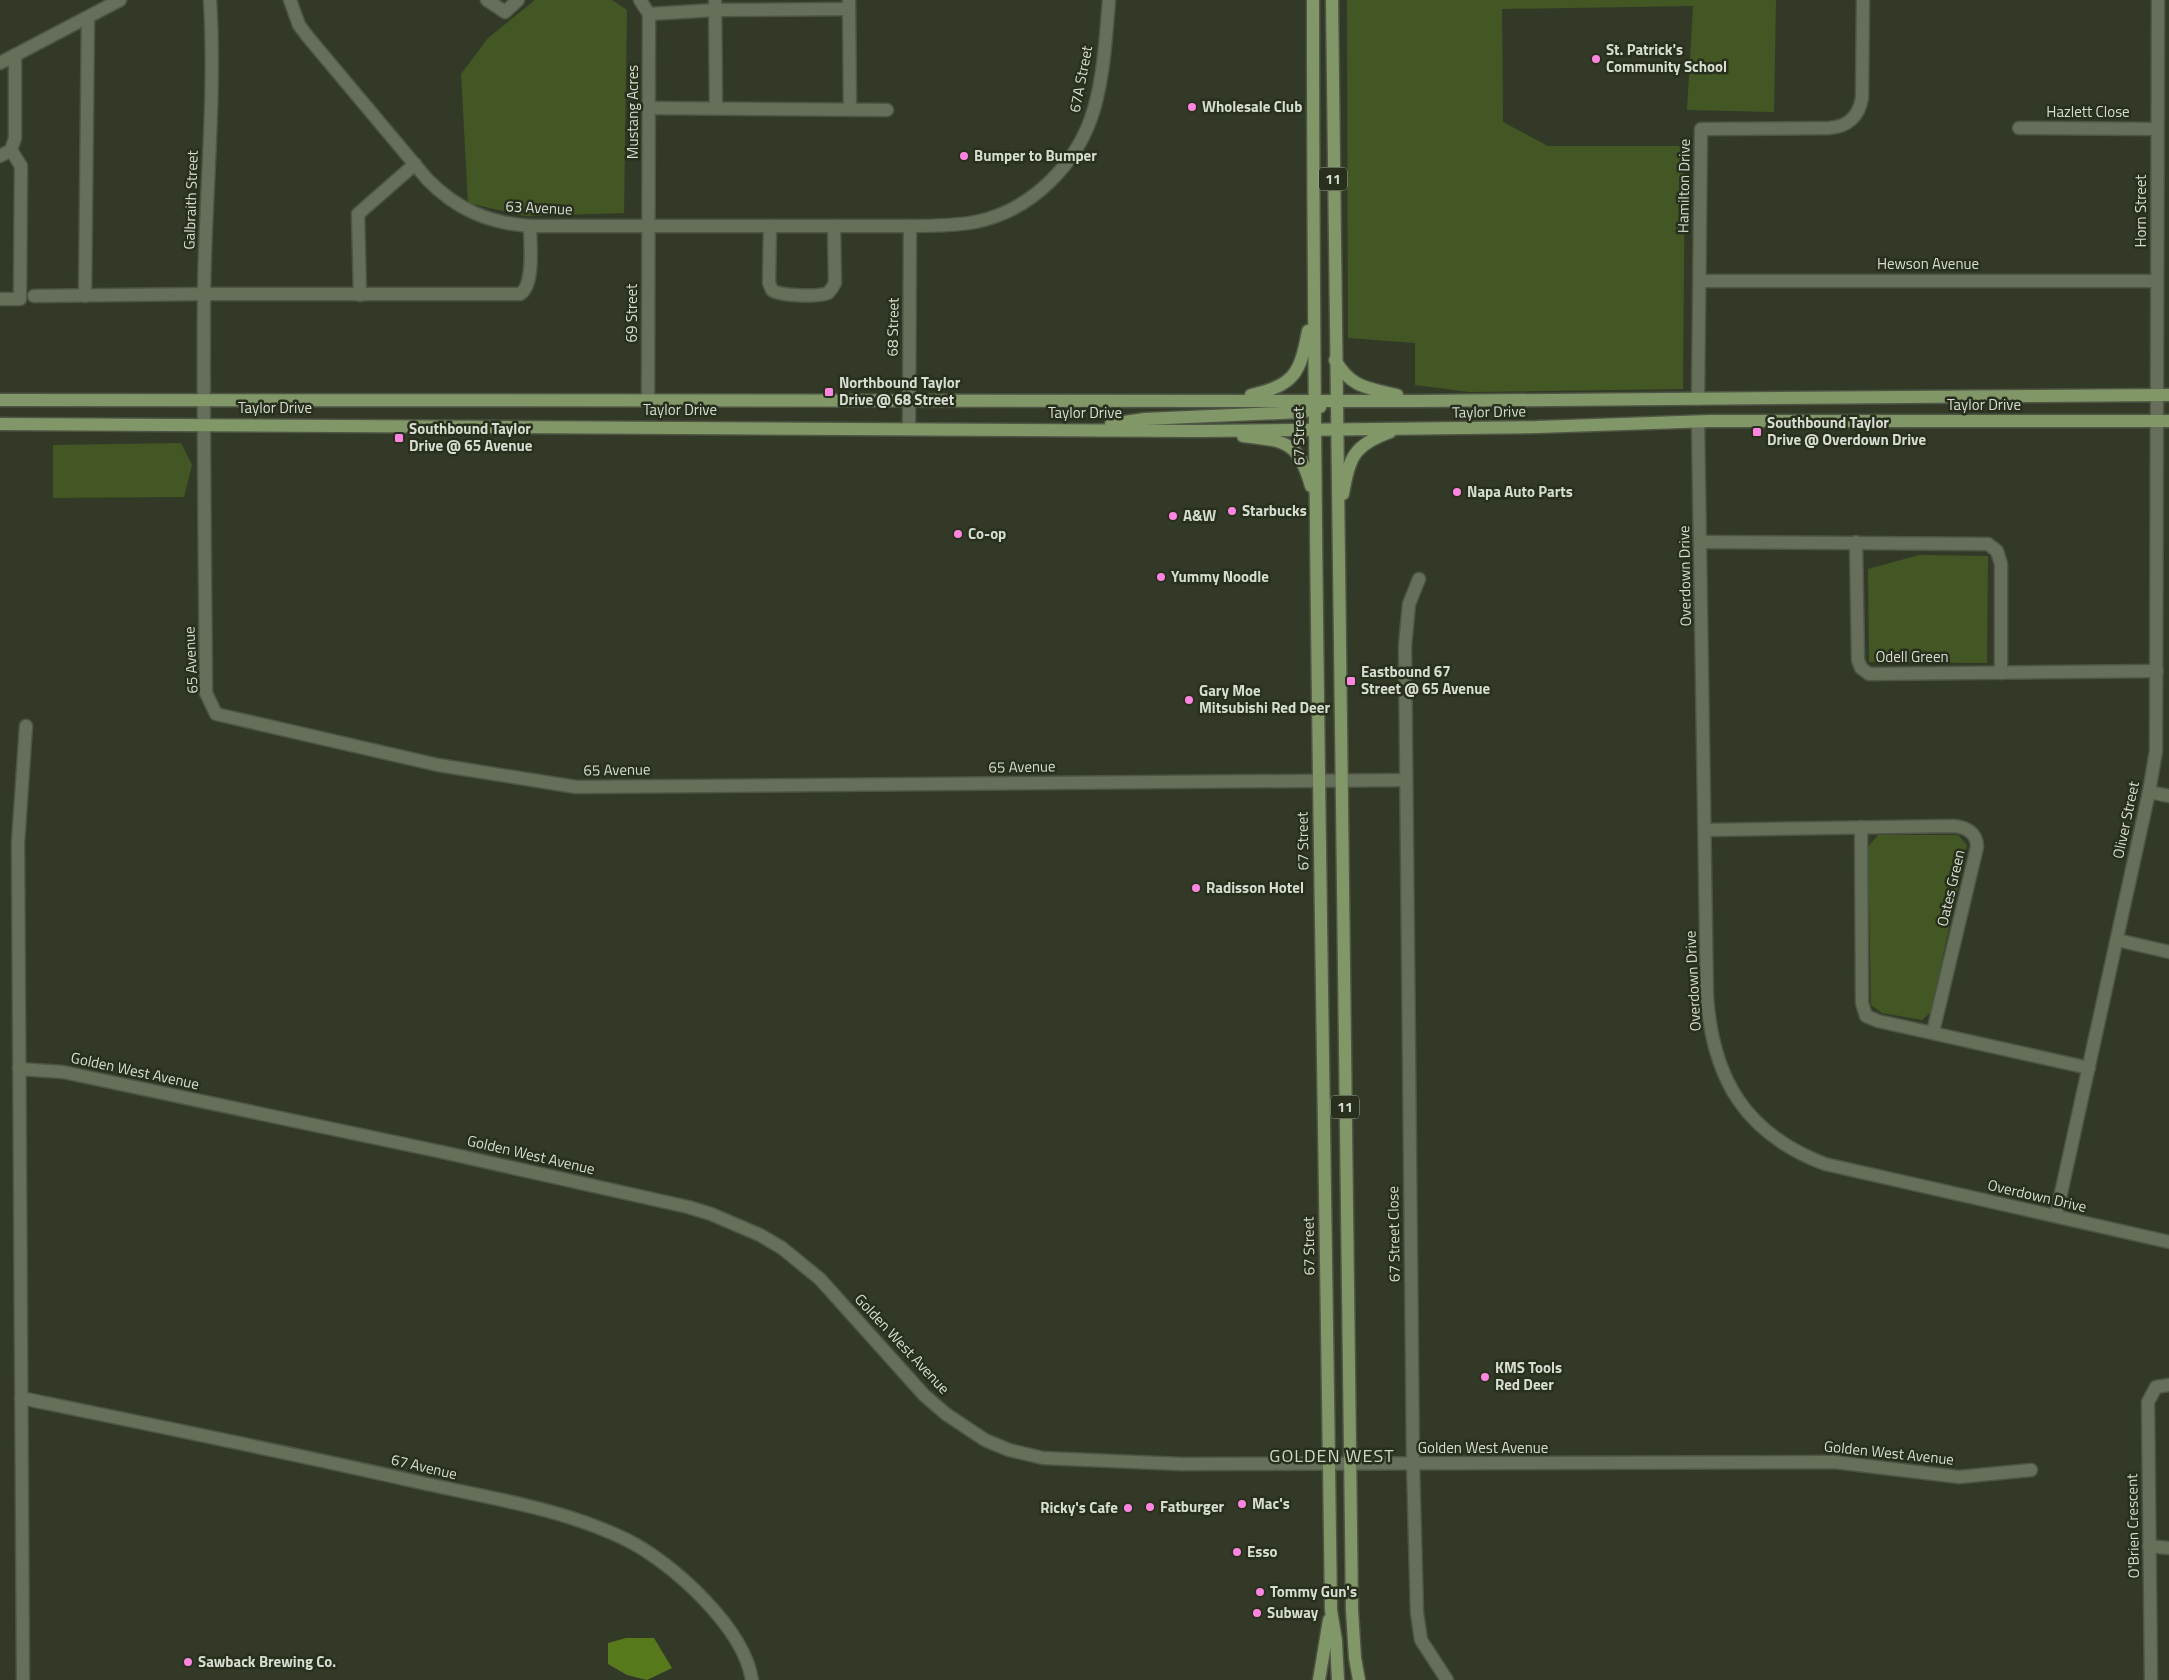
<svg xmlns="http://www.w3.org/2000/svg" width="2169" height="1680" font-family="'Titillium Web',sans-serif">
	<rect width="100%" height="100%" fill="#323a27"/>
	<g fill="#435724">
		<polygon points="535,0 612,0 627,10 624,213 526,216 468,203 461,74 488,38"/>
		<polygon points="1347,0 1776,0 1774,112 1687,110 1693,6 1502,9 1503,122 1548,146 1685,146 1683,389 1469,392 1415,385 1415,343 1348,338"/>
		<polygon points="181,443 192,465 184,497 53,498 53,445"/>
		<polygon points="1919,555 1988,556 1987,663 1869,662 1868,569"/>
		<polygon points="1878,835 1958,835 1967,845 1931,1012 1922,1020 1882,1013 1871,1005 1868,847"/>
	</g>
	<polygon fill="#57781b" points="626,1638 654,1638 672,1668 647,1680 627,1675 608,1664 608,1643"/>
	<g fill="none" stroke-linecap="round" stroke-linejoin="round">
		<defs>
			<g id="minor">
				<path d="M210 0C216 99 205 197 204 295 203 428 205 561 206 693L216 714 438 765 576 787 1405 780"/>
				<path d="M290 0 299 25 308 37 427 179C456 209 488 223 530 226H910C932 226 954 226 975 222 1031 211 1078 164 1094 109 1104 74 1106 36 1109 0"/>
				<polyline points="487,0 505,12 518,0"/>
				<polyline points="640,0 649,14 648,401"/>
				<polyline points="715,0 716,108"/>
				<polyline points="849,0 850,109"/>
				<polyline points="649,14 715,10 849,9"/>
				<polyline points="0,63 120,0"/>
				<polyline points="649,108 887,110"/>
				<polyline points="2019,128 2157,129"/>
				<polyline points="0,156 11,150 15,138 15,55"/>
				<path d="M770 226 769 283 772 290C779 296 819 297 828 293 831 290 833 287 835 283L834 226"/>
				<polyline points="1700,281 2157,281"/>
				<polyline points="360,295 358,214 415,164"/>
				<path d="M34 296 204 294H520C535 285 530 243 530 226"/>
				<polyline points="85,296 88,17"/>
				<polyline points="0,299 20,299 21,166 11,150"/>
				<path d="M1698 399 1701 129 1829 128C1848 127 1859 116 1862 98L1863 0"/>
				<path d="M1698 422 1707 997C1713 1080 1746 1134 1825 1164L2169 1242"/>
				<polyline points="909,427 910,226"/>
				<polyline points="1700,542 1988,544 1997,551 2001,564 2001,673"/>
				<polyline points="1856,542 1858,660 1861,668 1869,674 2157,671"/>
				<polyline points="1419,579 1409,604 1405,646 1413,1464 1417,1613 1421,1640 1447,1680"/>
				<polyline points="2149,792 2169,796"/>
				<polyline points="1861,827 1862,1003 1866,1016 1878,1021 2089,1068"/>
				<path d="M1706 830 1953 826C1966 827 1977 832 1977 847L1933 1032"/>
				<polyline points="2117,940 2169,952"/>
				<polyline points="19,1069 63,1072 442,1152 688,1207 711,1214 760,1235 782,1248 820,1279 924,1395 946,1414 985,1440 1009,1450 1043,1458 1181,1464 1834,1462 1959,1477 2031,1470"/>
				<polyline points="2056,1216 2149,792 2156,751 2158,0"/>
				<path d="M21 1398C153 1425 286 1452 418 1482 488 1498 562 1508 627 1540 673 1563 744 1628 752 1680"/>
				<polyline points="2149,1546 2169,1548"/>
				<polyline points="23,1680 18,843 26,726"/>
				<polyline points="2151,1680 2148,1402 2156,1387 2169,1385"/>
			</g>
			<g id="major">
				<path d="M1313 0C1313 537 1324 1074 1331 1610L1336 1641 1338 1680"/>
				<polyline points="1332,0 1352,1610 1355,1658 1359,1680"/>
				<path d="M1335 360C1351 388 1368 388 1397 395"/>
				<path d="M1251 395C1295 385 1300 373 1308 331"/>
				<polyline points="0,400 1416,401 2169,395"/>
				<polyline points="0,424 1198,431 1537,427 1710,421 2169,421"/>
				<polyline points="1111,424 1145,419 1302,412 1320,407"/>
				<path d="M1243 436C1286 441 1298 441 1311 486"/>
				<path d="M1343 494C1349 457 1354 445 1390 432"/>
				<polyline points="1319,1680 1329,1620"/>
			</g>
		</defs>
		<use href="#minor" stroke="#4e5545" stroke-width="15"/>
		<use href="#major" stroke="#4e5545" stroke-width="15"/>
		<use href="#minor" stroke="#656f5a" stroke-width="12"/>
		<use href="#major" stroke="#829768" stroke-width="12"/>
	</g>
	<g fill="#fe85e0" stroke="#28301d" stroke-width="2">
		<circle cx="1596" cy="59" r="5"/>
		<circle cx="1192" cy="107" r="5"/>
		<circle cx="964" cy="156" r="5"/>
		<rect x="824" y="387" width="10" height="10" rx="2.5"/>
		<rect x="1752" y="427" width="10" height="10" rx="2.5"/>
		<rect x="394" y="433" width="10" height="10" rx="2.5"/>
		<circle cx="1457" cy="492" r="5"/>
		<circle cx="1232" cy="511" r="5"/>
		<circle cx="1173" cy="516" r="5"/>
		<circle cx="958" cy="534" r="5"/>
		<circle cx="1161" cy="577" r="5"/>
		<rect x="1346" y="676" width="10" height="10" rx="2.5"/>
		<circle cx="1189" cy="700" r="5"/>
		<circle cx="1196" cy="888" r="5"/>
		<circle cx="1485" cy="1377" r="5"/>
		<circle cx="1242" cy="1504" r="5"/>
		<circle cx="1150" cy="1507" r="5"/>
		<circle cx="1128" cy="1508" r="5"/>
		<circle cx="1237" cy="1552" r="5"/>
		<circle cx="1260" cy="1592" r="5"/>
		<circle cx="1257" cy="1613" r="5"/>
		<circle cx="188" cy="1662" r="5"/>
	</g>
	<g text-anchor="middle" stroke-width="5" stroke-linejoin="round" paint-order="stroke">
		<g fill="#28301d" stroke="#a2a89a" stroke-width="1">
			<rect x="1319" y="167.5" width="28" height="23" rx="4"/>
			<rect x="1331" y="1095.5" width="28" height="23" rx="4"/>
		</g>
		<g font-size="14" font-weight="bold" fill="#d6dcd0">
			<text x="1333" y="184">11</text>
			<text x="1345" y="1112">11</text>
		</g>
		<g font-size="15" font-weight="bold" fill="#d6dcd0" stroke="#28301d" text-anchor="start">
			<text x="1606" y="55">St. Patrick's<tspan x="1606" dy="17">Community School</tspan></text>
			<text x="1202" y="112">Wholesale Club</text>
			<text x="974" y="161">Bumper to Bumper</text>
			<text x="839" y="388">Northbound Taylor<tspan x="839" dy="17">Drive @ 68 Street</tspan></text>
			<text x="1767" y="428">Southbound Taylor<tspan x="1767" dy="17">Drive @ Overdown Drive</tspan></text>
			<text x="409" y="434">Southbound Taylor<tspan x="409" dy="17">Drive @ 65 Avenue</tspan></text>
			<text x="1467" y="497">Napa Auto Parts</text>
			<text x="1242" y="516">Starbucks</text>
			<text x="1183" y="521">A&amp;W</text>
			<text x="968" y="539">Co-op</text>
			<text x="1171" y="582">Yummy Noodle</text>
			<text x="1361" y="677">Eastbound 67<tspan x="1361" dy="17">Street @ 65 Avenue</tspan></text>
			<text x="1199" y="696">Gary Moe<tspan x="1199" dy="17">Mitsubishi Red Deer</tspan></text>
			<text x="1206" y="893">Radisson Hotel</text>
			<text x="1495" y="1373">KMS Tools<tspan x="1495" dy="17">Red Deer</tspan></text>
			<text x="1252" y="1509">Mac's</text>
			<text x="1160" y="1512">Fatburger</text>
			<text x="1118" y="1513" text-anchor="end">Ricky's Cafe</text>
			<text x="1247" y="1557">Esso</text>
			<text x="1270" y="1597">Tommy Gun's</text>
			<text x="1267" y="1618">Subway</text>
			<text x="198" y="1667">Sawback Brewing Co.</text>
		</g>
		<g font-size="15" fill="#d6dcd0" stroke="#28301d">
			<text transform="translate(1081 79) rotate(-79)" y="5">67A Street</text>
			<text transform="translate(633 112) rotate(-90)" y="5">Mustang Acres</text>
			<text x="2088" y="117">Hazlett Close</text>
			<text transform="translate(1684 186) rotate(-89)" y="5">Hamilton Drive</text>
			<text transform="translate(191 200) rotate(-88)" y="5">Galbraith Street</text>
			<text transform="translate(539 208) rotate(3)" y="5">63 Avenue</text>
			<text transform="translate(2141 211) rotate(-90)" y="5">Horn Street</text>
			<text x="1928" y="269">Hewson Avenue</text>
			<text transform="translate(632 313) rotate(-90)" y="5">69 Street</text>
			<text transform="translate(893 327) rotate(-89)" y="5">68 Street</text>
			<text x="1984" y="410">Taylor Drive</text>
			<text x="275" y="413">Taylor Drive</text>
			<text x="680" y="415">Taylor Drive</text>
			<text transform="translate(1489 412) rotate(-1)" y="5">Taylor Drive</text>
			<text x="1085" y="418">Taylor Drive</text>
			<text transform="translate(1299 436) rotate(-91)" y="5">67 Street</text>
			<text transform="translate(1685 576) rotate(-91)" y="5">Overdown Drive</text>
			<text x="1912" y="662">Odell Green</text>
			<text transform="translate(191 660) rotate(-93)" y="5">65 Avenue</text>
			<text transform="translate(1022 767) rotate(-1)" y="5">65 Avenue</text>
			<text transform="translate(617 770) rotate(-1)" y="5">65 Avenue</text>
			<text transform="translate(2126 820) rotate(-78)" y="5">Oliver Street</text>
			<text transform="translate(1303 841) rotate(-91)" y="5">67 Street</text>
			<text transform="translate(1951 888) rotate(-77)" y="5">Oates Green</text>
			<text transform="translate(1693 981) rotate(-93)" y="5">Overdown Drive</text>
			<text transform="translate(135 1071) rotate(12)" y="5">Golden West Avenue</text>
			<text transform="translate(531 1155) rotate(13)" y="5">Golden West Avenue</text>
			<text transform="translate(2037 1196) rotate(13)" y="5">Overdown Drive</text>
			<text transform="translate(1394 1234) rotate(-91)" y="5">67 Street Close</text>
			<text transform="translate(1309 1246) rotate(-91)" y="5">67 Street</text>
			<text transform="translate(902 1344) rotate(47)" y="5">Golden West Avenue</text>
			<text x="1483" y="1453">Golden West Avenue</text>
			<text transform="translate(1889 1453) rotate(6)" y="5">Golden West Avenue</text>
			<text transform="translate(424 1467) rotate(13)" y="5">67 Avenue</text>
			<text transform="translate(2133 1526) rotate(-91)" y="5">O'Brien Crescent</text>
		</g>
		<g font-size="18" letter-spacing="1" fill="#ced8c1" stroke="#28301d">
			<text x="1332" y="1462">GOLDEN WEST</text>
		</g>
	</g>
</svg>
